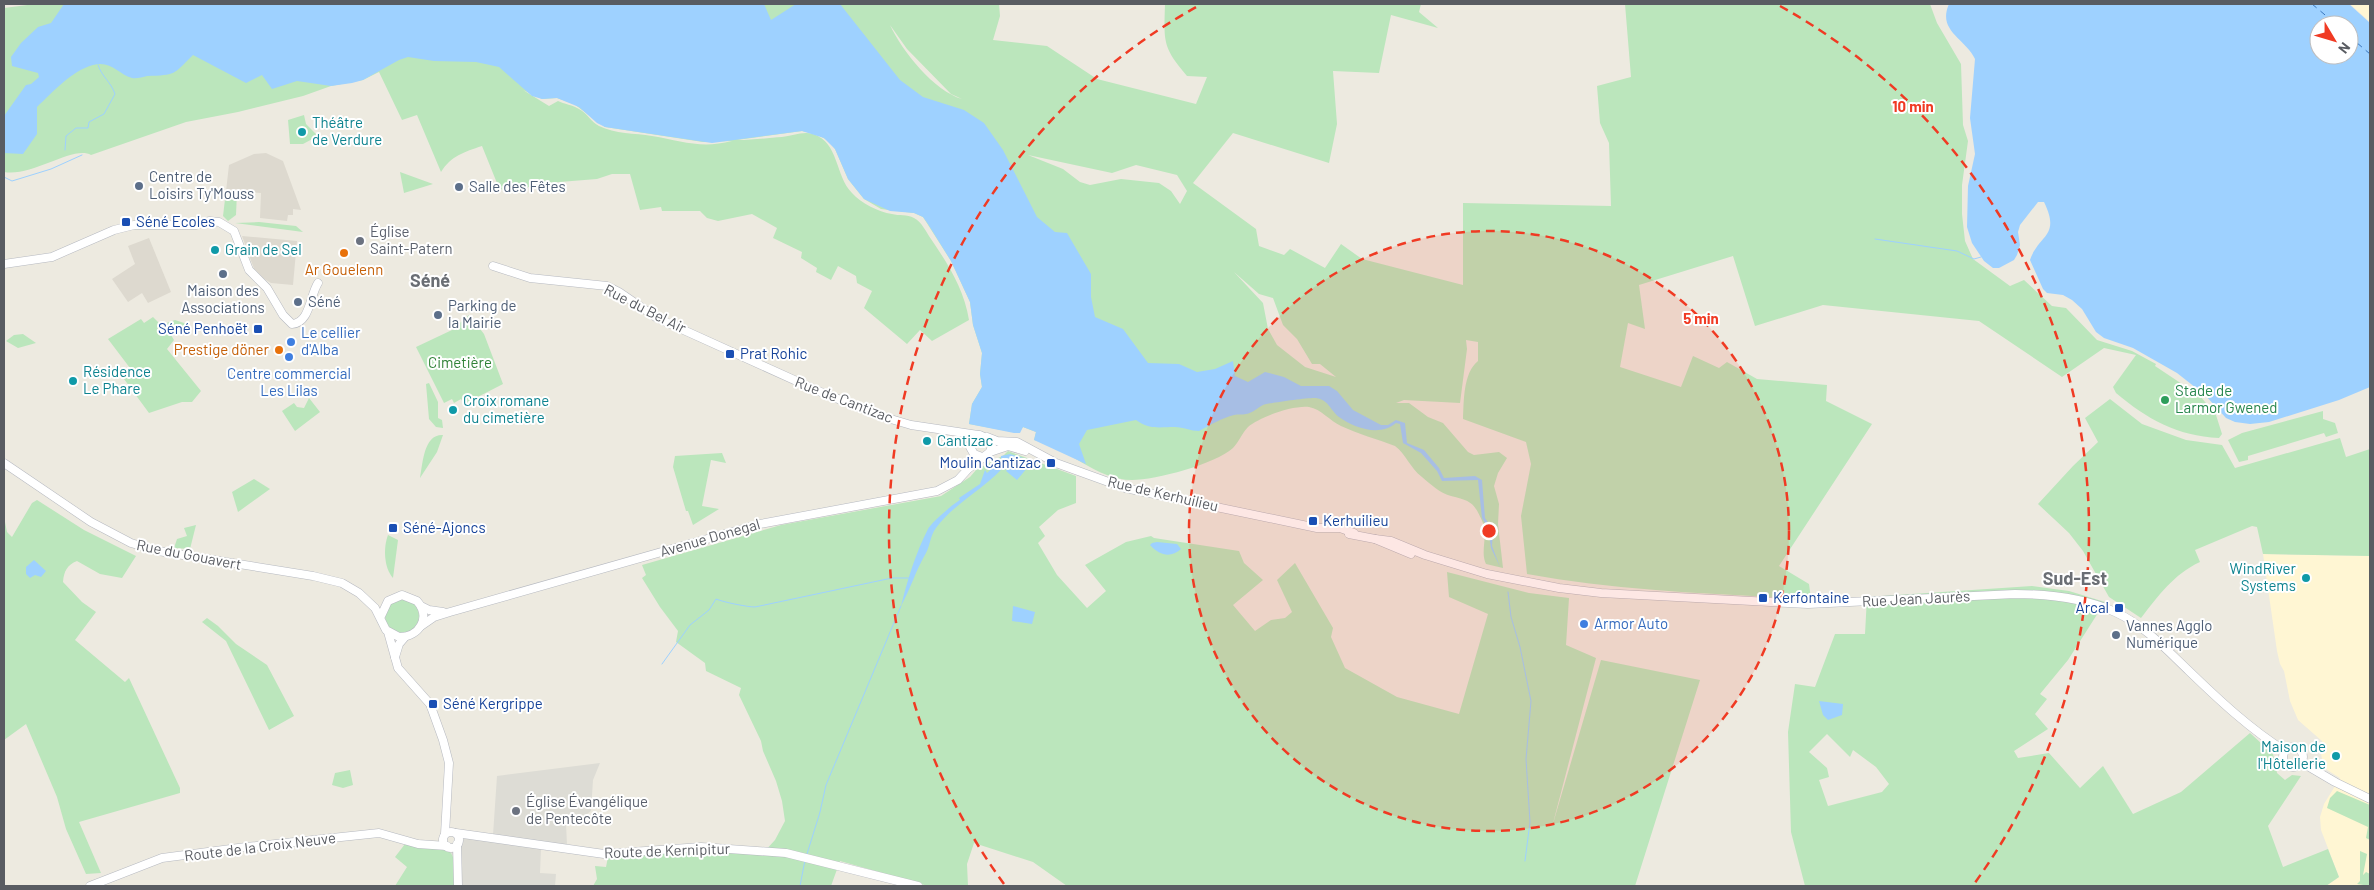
<svg xmlns="http://www.w3.org/2000/svg" width="2374" height="890" font-family="Barlow,sans-serif">
	<rect width="100%" height="100%" fill="#edeae0"/>
	<g fill="#fff6d3">
		<polygon points="2350,4 2370,4 2370,22"/>
		<polygon points="2263,554 2370,556 2370,886 2326,886 2339,877 2321,830 2320,817 2324,804 2340,778 2324,768 2321,754 2322,741 2298,720 2290,701 2284,671 2280,664 2277,651"/>
	</g>
	<polygon fill="#dddcd5" points="600,763 593,780 591,811 578,821 566,823 567,845 541,849 540,873 556,874 555,886 455,886 455,860 451,853 459,848 467,833 493,835 497,776"/>
	<g fill="#ddd9cf">
		<polygon points="266,153 283,161 301,210 293,209 293,215 288,215 287,221 260,218 261,193 226,191 229,165 254,154"/>
		<polygon points="242,236 297,241 293,285 271,283 256,274"/>
		<polygon points="149,238 171,292 148,303 142,293 128,302 112,279 135,264 128,246"/>
	</g>
	<g fill="#bbe6bc" fill-rule="evenodd">
		<path d="M35 4H639C640 10 640 17 642 23 653 52 699 88 728 97 745 102 760 99 778 100 803 100 817 104 842 96L875 150 905 171 927 177 963 204 997 235 1016 265 1032 297 1025 324C1029 332 1035 329 1041 334 1054 344 1052 360 1055 374 1068 386 1079 369 1094 370 1109 388 1136 387 1157 393L1171 410 1184 416 1188 415 1195 400 1205 391C1221 390 1224 404 1237 407 1249 398 1254 384 1270 384L1287 397H1298L1305 392 1325 395 1345 418 1365 425 1366 422 1347 415 1329 392 1309 388 1288 393 1271 381 1254 386 1236 403 1217 388H1202L1181 412 1172 407 1164 395 1156 389 1139 387 1130 381 1110 377 1093 364H1087L1076 368 1066 376 1060 375 1056 368 1057 352 1047 333 1028 324 1029 312 1037 297V288L1024 260 991 212 929 167 906 159 882 140 860 95 851 84 840 80 813 86 771 83 720 71 703 62 683 44 667 21 662 4H999L1000 16 993 40 1047 46 1097 79 1196 104 1207 77 1187 76C1162 47 1164 41 1165 4H1421L1419 12 1438 28 1391 15 1379 73 1333 71 1337 124 1329 163 1233 133 1193 183 1256 229 1259 246 1284 255 1290 249 1325 268 1341 244 1362 259 1463 285V203L1611 206 1609 143 1600 123 1597 86 1631 77 1625 4H1930L1937 23 1961 64 1963 125 1968 141 1962 185V214L1965 241 1973 259 2010 286 2024 280 2052 306 2066 308 2097 340 2132 351 2156 364 2155 366 2200 396 2216 415 2222 434 2219 438C2177 436 2147 419 2116 393L2113 387 2136 355 2104 348 2062 377 1979 321 1823 305 1755 326 1733 256 1639 285 1645 329 1628 323 1620 367 1681 387 1693 356 1719 368 1727 362 1757 379 1827 385 1826 401 1872 424 1779 566 1809 584 1811 599C1716 594 1620 591 1527 574L1521 516 1531 464 1526 442 1463 419C1464 401 1463 373 1478 361V342L1466 340 1467 349 1460 403 1404 400 1396 403H1409L1428 417 1443 423 1468 452 1474 455 1499 452 1507 458 1498 473 1494 486 1499 504 1498 524 1503 568 1486 564C1480 552 1488 536 1483 523 1474 502 1471 501 1451 496 1441 494 1429 483 1422 477 1410 468 1406 454 1395 446 1377 439 1358 434 1341 426 1330 421 1321 409 1309 407 1293 405 1260 417 1248 427 1242 433 1239 442 1233 448 1215 464 1156 480 1132 480 1096 480 1068 447 1034 440L1036 432 1023 427 1018 433 969 424 972 404 982 387 980 374 982 353 973 325 970 302 951 261 923 217 914 213 881 209 864 199 848 179 835 149 829 141 816 134 802 131 737 140C751 140 768 138 782 137 792 136 803 131 813 134 839 142 835 176 852 193 861 203 878 212 892 214 899 216 907 214 914 218 922 222 926 232 931 239 948 264 964 289 969 320L932 341 920 330 907 344 864 308 872 291 857 283 856 276 838 266 831 280 816 272 817 268 801 258 802 252 773 238 777 228 752 214 718 221 707 218 700 211H662L661 207 640 210 630 174H612L597 179 547 183 506 192 499 188 482 146C464 152 451 156 441 172L417 115 402 120 379 72 363 80 331 86 303 96 238 112 186 122 91 155C73 145 33 177 4 172V8ZM890 25 907 49 951 94 962 99C934 91 902 51 890 25ZM523 90 542 99 557 98 574 104 605 127 703 142 732 141C701 149 682 141 652 136 635 133 615 134 599 126 591 122 587 113 579 109 573 105 564 104 558 101L549 106ZM1028 155 1112 173 1136 165 1177 175 1187 191 1180 204 1171 191 1159 183 1121 179 1090 185 1080 182 1063 169ZM1234 272 1259 294 1273 298 1283 325 1297 339 1312 364H1320L1336 377 1305 367 1277 345 1268 329 1263 303Z"/>
		<polygon points="304,115 306,124 318,136 303,144 290,144 288,120"/>
		<polygon points="400,172 433,184 404,193"/>
		<polygon points="226,191 237,192 236,215 228,221 223,216"/>
		<polygon points="259,222 296,226 303,232 235,223"/>
		<polygon points="469,315 484,334 503,384 464,404 461,399 454,403 452,399 444,403 416,347 452,330"/>
		<polygon points="153,317 161,325 175,320 187,324 171,335 174,340 167,349 201,391 192,402 182,402 149,413 124,379 133,372 108,339 141,319 144,323"/>
		<polygon points="23,334 36,343 18,348 6,341 14,335"/>
		<polygon points="429,383 438,402 438,418 442,420 443,428 436,427 429,419 426,384"/>
		<polygon points="309,398 320,412 295,431 282,411 294,403 297,407 304,408"/>
		<path d="M2110 399 2142 424 2186 440 2222 445 2235 468 2340 438 2346 457 2370 449V556L2263 554 2257 527 2252 526 2195 550 2200 562C2174 574 2158 596 2141 618L2109 597 2083 551 2069 533 2038 504 2073 466 2098 442 2085 418Z"/>
		<polygon points="2323,411 2323,419 2335,423 2338,433 2326,437 2324,433 2248,456 2248,460 2239,462 2228,440 2242,433"/>
		<path d="M443 435 437 452 420 478C423 462 424 434 443 435Z"/>
		<polygon points="1008,451 1076,476 1076,503 1058,510 1039,527 1045,536 1038,543 1057,575 1087,608 1106,591 1085,565 1126,542 1151,536 1154,538 1239,551 1244,563 1263,580 1233,605 1255,631 1271,620 1285,618 1292,612 1277,580 1295,563 1333,628 1331,637 1345,668 1397,697 1459,714 1488,614 1449,597 1447,572 1529,593 1569,598 1566,645 1596,658 1552,827 1601,660 1700,680 1635,886 1067,886 1033,862 974,843 967,864 968,886 928,886 840,861 831,886 593,886 597,879 595,866 606,867 608,857 641,856 697,850 763,853 775,840 785,821 782,801 776,781 763,751 761,741 739,695 741,688 706,671 705,663 676,642 678,631 660,607 642,578 646,575 642,565 781,525 941,496 970,477 976,470 1004,455"/>
		<polygon points="722,453 726,463 711,460 702,506 719,509 693,525 688,511 686,511 673,467 675,456"/>
		<polygon points="254,479 270,489 238,512 232,492"/>
		<path d="M37 500 84 530 136 556 122 578 100 574 77 561C67 565 64 571 63 582L82 602 96 612 75 640 125 682 129 678 180 788V793L79 822 101 873 86 874 66 829 57 797 26 724 4 740V517L7 532 12 537 32 503Z"/>
		<polygon points="196,525 190,549 174,548 177,539 187,536 184,528"/>
		<path d="M388 535 398 540 393 578C384 568 383 548 388 535Z"/>
		<path d="M2032 586 2069 591 2105 602 2068 660 2040 694 2047 699 2035 714 2048 729 2014 751 2018 758 2049 753 2080 788 2103 766 2133 814 2181 792 2250 733 2273 754 2277 773 2285 780 2292 775 2301 776 2268 826 2283 867 2328 849 2339 877 2326 886H1805L1791 832 1788 732 1795 684 1815 687 1835 634H1865L1867 597ZM1827 734 1850 757 1853 750 1876 767 1889 784 1882 792 1828 806 1819 780 1829 777 1827 768 1809 752Z"/>
		<circle cx="402" cy="616" r="17"/>
		<polygon points="207,618 218,626 236,644 267,665 294,716 269,730 226,641 202,622"/>
		<polygon points="350,770 353,785 343,788 332,785 335,773"/>
		<polygon points="2337,791 2370,805 2370,840 2366,838 2368,827 2327,808 2330,798"/>
		<path d="M405 844 446 848C458 857 455 872 455 886H395L407 867 395 857Z"/>
		<polygon points="2360,851 2367,854 2363,875 2366,872 2370,874 2370,886 2357,884 2360,881"/>
	</g>
	<g fill="#9ed1ff" fill-rule="evenodd">
		<path d="M64 4H764L771 20 796 4H840L900 80 923 97 964 110 984 123 1003 150 1037 217 1055 232 1067 233 1091 274V297L1095 317 1123 329 1148 363 1179 364 1197 372 1215 369 1233 361 1235 376 1248 382 1265 372 1284 377 1301 386H1329L1337 391 1353 410 1381 425H1388L1396 420 1405 423 1407 443 1424 450 1439 468 1444 478 1475 476 1482 480 1485 518 1493 530 1492 546 1500 567 1491 548 1488 528 1482 518 1478 480 1442 481 1437 471 1421 453 1403 443 1400 424 1396 423C1380 437 1354 428 1339 417 1330 410 1329 400 1316 398 1310 397 1268 403 1263 405 1257 408 1253 413 1246 414 1242 415 1238 414 1234 415 1222 418 1210 425 1199 431 1191 431 1183 427 1175 427 1160 427 1149 430 1136 420L1087 430 1079 444 1086 464 1034 440 1036 432 1023 427 1020 433H1014L969 424 972 404 982 387 980 374 982 353 973 325 970 302 951 261 928 224 923 217 914 213 890 211 864 199 848 179 835 149 824 138 802 131 712 143 605 127 597 123 579 107 557 98 542 99 532 96 499 67 476 62 434 61 408 57 399 60 363 80 352 83 331 86 297 81 272 89 262 75 246 83 193 55C173 75 176 75 147 76 143 77 136 79 132 78 118 74 111 60 93 65 71 71 53 92 37 107V134L23 154 4 153V116L26 85 31 84 39 77 38 73 12 66 11 57 21 43 38 27 51 23Z"/>
		<path d="M1949 4H2349L2370 23V387L2339 400 2269 422 2250 424 2235 422 2226 418 2205 395 2177 373 2133 348 2104 338 2096 332 2082 309 2072 300 2063 295 2047 293 2043 289 2030 260C2039 234 2061 237 2044 202H2038L2020 225 2018 232 2020 245 2017 255 2014 260 1999 268H1993L1984 261 1972 243 1967 227 1968 186 1975 154 1970 118 1975 59C1965 38 1937 31 1949 4ZM2319 25H2349V55H2319Z"/>
		<path d="M1010 454 1023 458 1028 467 1017 480 1006 471 1011 465 1007 463C987 488 955 502 936 528 930 536 930 546 926 553 915 572 911 588 901 606 907 581 916 552 928 529 930 524 954 503 960 500L959 498 980 484 985 470 987 473 997 464 996 462 1001 459V456Z"/>
		<path d="M1157 542 1177 544 1181 549C1171 558 1160 556 1150 545L1152 543Z"/>
		<polygon points="34,560 46,571 41,577 35,575 30,578 26,574 26,567"/>
		<polygon points="1013,606 1035,612 1032,624 1012,621"/>
		<polygon points="1819,701 1843,704 1842,715 1828,720 1823,715"/>
	</g>
	<g fill="none" stroke-linecap="round" stroke-linejoin="round">
		<g stroke="#9ed1ff" stroke-width="1">
			<path d="M65 150 66 136 76 128H88L89 122 104 114 115 94C111 82 102 77 98 65"/>
			<polyline points="4,177 12,181 51,169 82,155"/>
			<polyline points="1875,239 1957,251 1974,259 1981,257"/>
			<polyline points="1508,592 1511,617 1520,647 1531,701 1526,759 1530,822 1525,861"/>
			<path d="M662 664 690 625 709 610 716 599C723 602 747 607 755 607L892 578H909"/>
			<polyline points="807,854 820,812 826,785 901,606"/>
			<polyline points="800,886 805,860"/>
		</g>
		<g stroke="#3a76be" stroke-width="1" stroke-dasharray="6 5" stroke-linecap="butt">
			<polyline points="2312,4 2337,25"/>
			<polyline points="2349,36 2370,54"/>
		</g>
		<defs>
			<g id="secondary">
				<path d="M4 264 52 257 114 230 134 225H196L209 221 219 222 234 231 249 270 267 288 283 315 292 324C310 323 310 295 318 283"/>
				<polyline points="493,266 530,278 607,286 619,292 657,318 823,393 884,417 911,425 978,435"/>
				<polyline points="987,437 997,441 1017,442 1056,463 1125,488 1317,528 1340,528 1354,533"/>
				<polyline points="990,452 1008,446 1025,451"/>
				<path d="M4 463 91 522 131 543 158 551 313 576 342 583 359 593 375 608 386 630 399 637C420 637 431 617 417 601L402 595 388 601 381 616"/>
				<polyline points="1349,534 1375,539 1411,554"/>
				<path d="M1375 539 1391 541 1425 555 1487 574 1559 588 1601 593 1808 604 2015 594C2049 594 2084 598 2115 612 2144 625 2167 650 2189 671 2219 700 2250 729 2285 751"/>
				<polyline points="421,606 429,610 443,612"/>
				<polyline points="421,626 434,617 450,612 760,524 937,491 958,480 968,469 990,452 992,446 990,440 980,435 972,439 970,447 974,454 982,457"/>
				<polyline points="388,632 398,668 430,704 443,740 449,763 445,834"/>
				<polyline points="395,657 399,644 405,637"/>
				<circle cx="2293" cy="757" r="10"/>
				<polyline points="2301,762 2335,782 2370,799"/>
				<circle cx="451" cy="840" r="8"/>
				<polyline points="456,833 604,854 701,847 786,853 918,886"/>
				<polyline points="457,844 458,886"/>
				<polyline points="90,886 162,858 246,847 379,833 418,844 447,846"/>
			</g>
		</defs>
		<use href="#secondary" stroke="#b6b9c0" stroke-width="9"/>
		<use href="#secondary" stroke="#fff" stroke-width="8"/>
	</g>
	<circle cx="1489" cy="531" r="300" fill="#f03a23" fill-opacity=".12"/>
	<g fill="none" stroke="#f03a23" stroke-width="2.5" stroke-dasharray="9 6">
		<circle cx="1489" cy="531" r="300"/>
		<path d="M1004 884A600 600 0 0 1 1198 6M1780 6A600 600 0 0 1 1974 884"/>
	</g>
	<g fill="#0f9aa8" stroke="#fff" stroke-width="2">
		<circle cx="302" cy="132" r="5"/>
		<circle cx="215" cy="250" r="5"/>
		<circle cx="73" cy="381" r="5"/>
		<circle cx="453" cy="410" r="5"/>
		<circle cx="927" cy="441" r="5"/>
		<circle cx="2306" cy="578" r="5"/>
		<circle cx="2336" cy="756" r="5"/>
	</g>
	<g fill="#5c6f8a" stroke="#fff" stroke-width="2">
		<circle cx="139" cy="186" r="5"/>
		<circle cx="459" cy="187" r="5"/>
		<circle cx="223" cy="274" r="5"/>
		<circle cx="298" cy="302" r="5"/>
		<circle cx="438" cy="315" r="5"/>
		<circle cx="2116" cy="635" r="5"/>
	</g>
	<g fill="#1a4fb4" stroke="#fff" stroke-width="2">
		<rect x="121" y="217" width="10" height="10" rx="2.5"/>
		<rect x="253" y="324" width="10" height="10" rx="2.5"/>
		<rect x="725" y="349" width="10" height="10" rx="2.5"/>
		<rect x="1046" y="458" width="10" height="10" rx="2.5"/>
		<rect x="1308" y="516" width="10" height="10" rx="2.5"/>
		<rect x="388" y="523" width="10" height="10" rx="2.5"/>
		<rect x="1758" y="593" width="10" height="10" rx="2.5"/>
		<rect x="2114" y="603" width="10" height="10" rx="2.5"/>
		<rect x="428" y="699" width="10" height="10" rx="2.5"/>
	</g>
	<g fill="#6b7280" stroke="#fff" stroke-width="2">
		<circle cx="360" cy="241" r="5"/>
		<circle cx="516" cy="811" r="5"/>
	</g>
	<g fill="#e8710a" stroke="#fff" stroke-width="2">
		<circle cx="344" cy="253" r="5"/>
		<circle cx="279" cy="350" r="5"/>
	</g>
	<g fill="#3f7fe0" stroke="#fff" stroke-width="2">
		<circle cx="291" cy="342" r="5"/>
		<circle cx="289" cy="357" r="5"/>
		<circle cx="1584" cy="624" r="5"/>
	</g>
	<circle fill="#2e9e5b" stroke="#fff" stroke-width="2" cx="2165" cy="400" r="5"/>
	<g text-anchor="middle" stroke-width="4" stroke-linejoin="round" paint-order="stroke">
		<g font-size="15" fill="#0d838f" stroke="#fff" text-anchor="start">
			<text x="312" y="128">Théâtre<tspan x="312" dy="17">de Verdure</tspan></text>
			<text x="225" y="255">Grain de Sel</text>
			<text x="83" y="377">Résidence<tspan x="83" dy="17">Le Phare</tspan></text>
			<text x="463" y="406">Croix romane<tspan x="463" dy="17">du cimetière</tspan></text>
			<text x="937" y="446">Cantizac</text>
			<text x="2296" y="574" text-anchor="end">WindRiver<tspan x="2296" dy="17">Systems</tspan></text>
			<text x="2326" y="752" text-anchor="end">Maison de<tspan x="2326" dy="17">l'Hôtellerie</tspan></text>
		</g>
		<g font-size="15" fill="#4e5e75" stroke="#fff" text-anchor="start">
			<text x="149" y="182">Centre de<tspan x="149" dy="17">Loisirs Ty'Mouss</tspan></text>
			<text x="469" y="192">Salle des Fêtes</text>
			<text x="223" y="296" text-anchor="middle">Maison des<tspan x="223" dy="17">Associations</tspan></text>
			<text x="308" y="307">Séné</text>
			<text x="448" y="311">Parking de<tspan x="448" dy="17">la Mairie</tspan></text>
			<text x="2126" y="631">Vannes Agglo<tspan x="2126" dy="17">Numérique</tspan></text>
		</g>
		<g font-size="15" fill="#164399" stroke="#fff" text-anchor="start">
			<text x="136" y="227">Séné Ecoles</text>
			<text x="248" y="334" text-anchor="end">Séné Penhoët</text>
			<text x="740" y="359">Prat Rohic</text>
			<text x="1041" y="468" text-anchor="end">Moulin Cantizac</text>
			<text x="1323" y="526">Kerhuilieu</text>
			<text x="403" y="533">Séné-Ajoncs</text>
			<text x="1773" y="603">Kerfontaine</text>
			<text x="2109" y="613" text-anchor="end">Arcal</text>
			<text x="443" y="709">Séné Kergrippe</text>
		</g>
		<g font-size="15" fill="#5b616d" stroke="#fff" text-anchor="start">
			<text x="370" y="237">Église<tspan x="370" dy="17">Saint-Patern</tspan></text>
			<text x="526" y="807">Église Évangélique<tspan x="526" dy="17">de Pentecôte</tspan></text>
		</g>
		<g font-size="15" fill="#c56008" stroke="#fff">
			<text x="344" y="275">Ar Gouelenn</text>
			<text x="269" y="355" text-anchor="end">Prestige döner</text>
		</g>
		<g font-size="15" fill="#595c62" stroke="#fff">
			<text transform="translate(645 309) rotate(27)" y="5">Rue du Bel Air</text>
			<text transform="translate(844 400) rotate(21)" y="5">Rue de Cantizac</text>
			<text transform="translate(1163 494) rotate(13)" y="5">Rue de Kerhuilieu</text>
			<text transform="translate(710 538) rotate(-16)" y="5">Avenue Donegal</text>
			<text transform="translate(189 555) rotate(11)" y="5">Rue du Gouavert</text>
			<text transform="translate(1916 599) rotate(-3)" y="5">Rue Jean Jaurès</text>
			<text transform="translate(260 847) rotate(-7)" y="5">Route de la Croix Neuve</text>
			<text transform="translate(667 851) rotate(-2)" y="5">Route de Kernipitur</text>
		</g>
		<g font-size="15" fill="#366cbe" stroke="#fff" text-anchor="start">
			<text x="301" y="338">Le cellier<tspan x="301" dy="17">d'Alba</tspan></text>
			<text x="289" y="379" text-anchor="middle">Centre commercial<tspan x="289" dy="17">Les Lilas</tspan></text>
			<text x="1594" y="629">Armor Auto</text>
		</g>
		<g font-size="15" fill="#308237" stroke="#fff">
			<text x="460" y="368">Cimetière</text>
		</g>
		<g font-size="15" fill="#27864d" stroke="#fff" text-anchor="start">
			<text x="2175" y="396">Stade de<tspan x="2175" dy="17">Larmor Gwened</tspan></text>
		</g>
		<g font-size="18" font-weight="bold" fill="#6a6e74" stroke="#fff">
			<text x="430" y="287">Séné</text>
			<text x="2075" y="585">Sud-Est</text>
		</g>
	</g>
	<circle cx="1489" cy="531" r="8" fill="#f03a23" stroke="#fff" stroke-width="2.5"/>
	<g font-size="15" text-anchor="middle" font-weight="bold" fill="#f03a23" stroke="#fff" stroke-width="4" stroke-linejoin="round" paint-order="stroke">
		<text x="1913" y="112">10 min</text>
		<text x="1701" y="324">5 min</text>
	</g>
	<rect width="2374" height="890" fill="none" stroke="#595c62" stroke-width="10"/>
	<g transform="translate(2334 40) rotate(128)"><circle r="24" fill="#ffffff" stroke="#bdbec0"/>
	<path d="M0-4L9 19L0 12L-9 19Z" fill="#f03a23"/>
	<text y="-8" font-size="14" font-weight="bold" text-anchor="middle" fill="#595c62">N</text>
	</g>
</svg>
